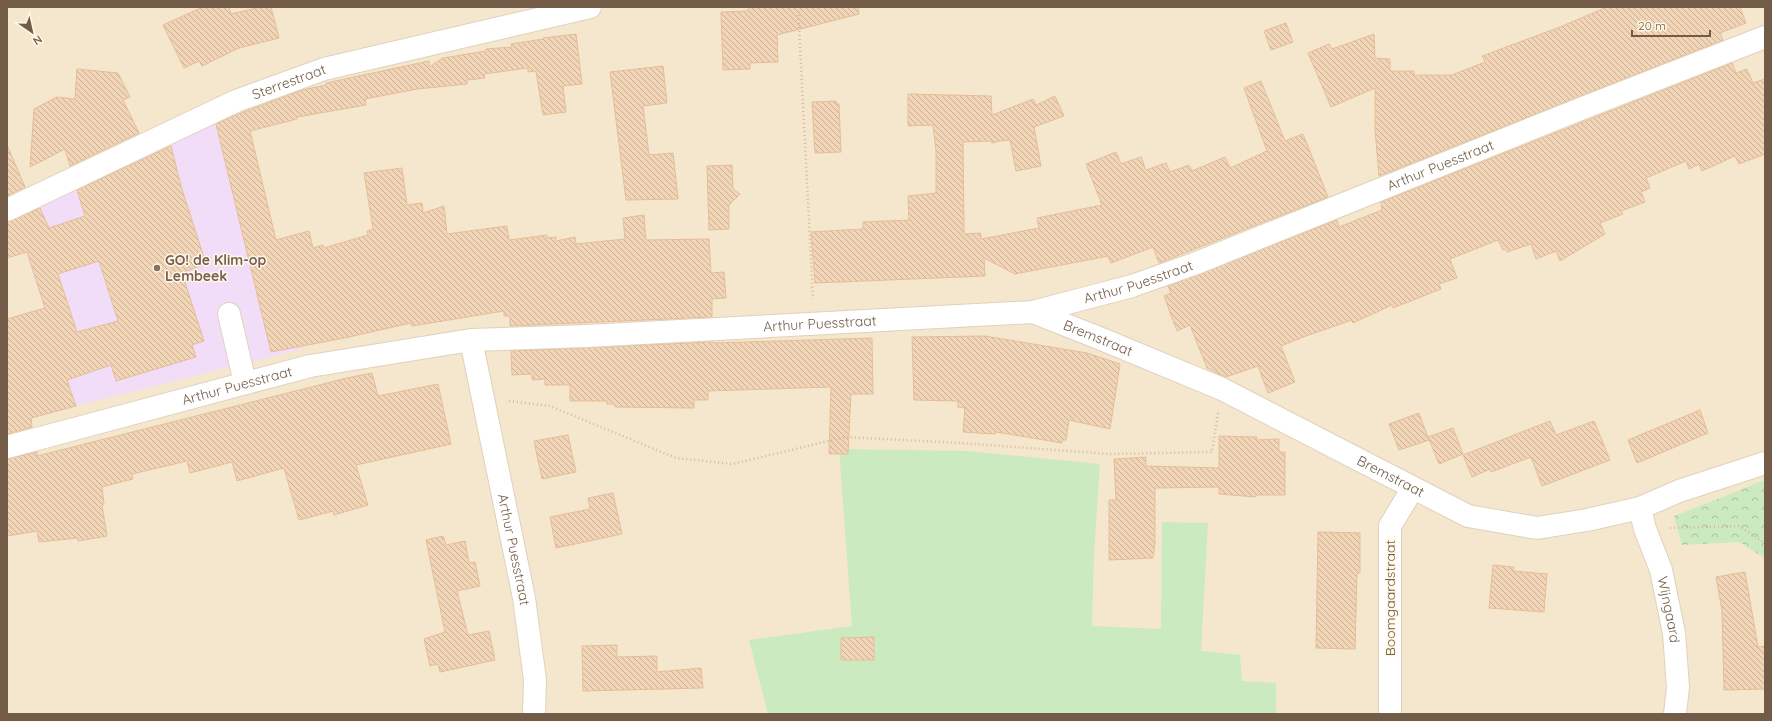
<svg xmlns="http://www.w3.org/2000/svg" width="1772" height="721" font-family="Quicksand,sans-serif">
	<defs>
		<pattern id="park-crowns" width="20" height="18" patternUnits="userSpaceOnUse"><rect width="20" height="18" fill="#cbeabf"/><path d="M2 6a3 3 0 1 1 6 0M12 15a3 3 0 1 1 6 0" fill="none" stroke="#a9c19d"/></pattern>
		<pattern id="building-back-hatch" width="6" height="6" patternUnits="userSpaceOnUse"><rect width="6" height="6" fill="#f2d5b7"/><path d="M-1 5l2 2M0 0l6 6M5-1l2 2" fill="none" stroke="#c8b097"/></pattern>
	</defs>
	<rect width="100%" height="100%" fill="#fcf5e0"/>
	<rect fill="#f4e7ce" x="7" y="7" width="1758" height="707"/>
	<polygon fill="#f1ddf8" points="244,107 302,349 76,406 14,216"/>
	<polygon fill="#cbeabf" points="839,449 967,451 1100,464 1094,553 1092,626 1161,629 1162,522 1208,523 1201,651 1240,655 1242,681 1276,683 1276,714 768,714 749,640 852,626"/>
	<polygon fill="url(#park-crowns)" points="1765,480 1765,558 1739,542 1682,545 1674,516"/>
	<g fill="url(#building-back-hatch)" stroke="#e5be97" fill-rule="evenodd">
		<polygon points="203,7 229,7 231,14 261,7 271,7 279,38 239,48 202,66 199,61 184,68 163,25"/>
		<polygon points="748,7 858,7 859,14 777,35 778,62 750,63 750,69 723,70 721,12 748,11"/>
		<polygon points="1607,7 1740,7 1746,23 1720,33 1723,40 1379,176 1375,130 1375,88 1331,107 1308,53 1329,44 1332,49 1374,34 1375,58 1390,59 1390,71 1414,71 1414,75 1452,75 1485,62 1482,56 1560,27"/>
		<polygon points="1286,23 1293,42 1271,50 1264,31"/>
		<polygon points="576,34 582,84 563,86 566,112 543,115 536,71 528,72 528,68 484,74 485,78 467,80 467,84 417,89 365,99 366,105 297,117 297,119 250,131 276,240 309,231 313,248 323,245 324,248 368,235 367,231 373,229 364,173 402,168 407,205 422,203 423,213 444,206 447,234 507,226 509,240 547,235 547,238 556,237 556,241 575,237 576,244 625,239 623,218 644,215 646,240 709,239 711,273 724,272 726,298 712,299 712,317 510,326 510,316 504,316 504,311 412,326 411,323 349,337 271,352 216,124 241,113 302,90 326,85 326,83 429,61 429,67 443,58 486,51 486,49 512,47 511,44 543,39 543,38"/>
		<polygon points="1732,63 1736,73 1747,69 1753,83 1765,79 1765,154 1739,164 1735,156 1702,171 1699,164 1689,169 1686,161 1646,178 1650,188 1641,192 1645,202 1621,211 1623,214 1600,223 1605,234 1560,261 1556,251 1536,259 1531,244 1507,252 1505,249 1503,250 1498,240 1450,259 1457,278 1439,284 1441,289 1393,308 1392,305 1353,323 1352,320 1306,336 1281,346 1295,382 1268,393 1258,366 1226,377 1221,375 1207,368 1190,325 1177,331 1164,296 1171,293 1168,286 1337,220 1339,227 1382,210 1381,202"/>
		<polygon points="663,66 667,103 643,106 649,155 673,153 678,199 626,200 610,72"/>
		<polygon points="77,69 118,73 130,97 123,100 139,133 70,166 65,149 30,167 34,109 57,97 75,99"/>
		<polygon points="1261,81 1285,141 1303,134 1328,197 1159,263 1153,247 1111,263 1108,256 1015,274 984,258 985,276 815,283 811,232 863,229 863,222 909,220 908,196 936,193 936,151 933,125 908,126 908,94 991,96 992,115 1033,99 1036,105 1055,96 1064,116 1034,127 1041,166 1016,171 1010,140 1000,141 992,143 991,141 963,142 964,234 981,233 981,239 1039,228 1037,218 1102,205 1086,164 1116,152 1121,164 1141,157 1146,170 1166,163 1170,172 1189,165 1192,171 1225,157 1230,168 1267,151 1244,88"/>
		<polygon points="836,101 837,104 839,104 841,152 815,153 812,102"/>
		<polygon points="7,145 25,187 7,196"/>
		<path d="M171 146 181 186 206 264 182 273 204 341 192 345 196 357 116 381 111 365 67 380 76 406 31 418 32 427 7 434V319L45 308 27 252 7 258V222L40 208 49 228 85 216 77 190ZM99 261 118 321 77 332 58 274Z"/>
		<polygon points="732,165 733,189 740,194 729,205 729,229 709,230 707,166"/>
		<polygon points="985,336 1087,353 1120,364 1110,429 1069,420 1066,440 1062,440 1062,443 996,432 995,434 963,432 965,408 958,407 958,401 914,400 912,337"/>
		<polygon points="872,338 873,394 851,394 848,454 829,454 831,387 708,391 708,400 694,400 694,408 615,407 615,404 607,404 607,401 570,401 570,385 545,385 545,379 532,380 532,374 512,375 511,351 713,342 714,343"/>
		<polygon points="372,373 378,396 438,384 451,444 356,465 368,505 334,515 333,511 299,520 284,468 237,481 232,462 190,473 187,461 132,474 133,479 102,487 104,504 102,505 107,536 78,541 78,538 39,542 37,531 7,536 7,459 37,452 37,456 347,378"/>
		<polygon points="1700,410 1708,433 1637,463 1628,440"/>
		<polygon points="1419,413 1429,440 1399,450 1389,424"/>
		<polygon points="1550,421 1556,435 1594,421 1610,460 1542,486 1531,457 1491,472 1490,469 1472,477 1463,455"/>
		<polygon points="1453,428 1463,454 1439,464 1428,437"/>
		<polygon points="568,435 576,472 542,479 534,441"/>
		<polygon points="1219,436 1257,437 1256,440 1279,439 1279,452 1285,452 1285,495 1256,495 1256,497 1219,494 1219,487 1155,488 1155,543 1153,558 1109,560 1109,500 1116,500 1114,459 1146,457 1146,466 1219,468"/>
		<polygon points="613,493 622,534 556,548 550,517 590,509 588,498"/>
		<polygon points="1318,532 1360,533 1360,573 1357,573 1355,649 1316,648"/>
		<polygon points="443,536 446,545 465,541 469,563 475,562 480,586 457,591 468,635 489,631 495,660 440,672 438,664 430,666 424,639 445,632 426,540"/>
		<polygon points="1493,565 1514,567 1513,571 1547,574 1544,612 1489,608"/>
		<polygon points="1745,572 1758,647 1765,646 1765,689 1724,690 1722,610 1716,577"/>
		<polygon points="874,637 874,660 841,660 841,638"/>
		<polygon points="617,645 617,657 657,656 657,672 701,668 703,688 583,691 582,646"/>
	</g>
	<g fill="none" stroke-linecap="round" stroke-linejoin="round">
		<defs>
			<g id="minor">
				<path id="s1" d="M7 210 236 101 324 69 590 7"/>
				<path id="s2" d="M1033 312 1099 338 1222 389 1468 516 1537 528 1587 520 1640 508 1679 491 1765 463"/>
				<polyline points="229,314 245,383"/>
				<path id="s3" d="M471 340 524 598 535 680 534 714"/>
				<path id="s4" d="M7 447 310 366 471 340 587 336 1033 312 1132 286 1194 264 1583 108 1765 37"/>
				<path id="s5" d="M1640 508 1645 529 1661 570 1674 633 1678 687 1675 714"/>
				<polyline points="1390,714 1390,526 1413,488"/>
			</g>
		</defs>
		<use href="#minor" stroke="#e0d1bc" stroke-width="24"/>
		<g stroke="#d6b99b" stroke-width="2.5" stroke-dasharray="1 3" stroke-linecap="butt">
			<polyline points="798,7 813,299"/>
			<polyline points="509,401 550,406 676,458 733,464 845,437 961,443 1110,454 1212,452 1218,413"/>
			<polyline points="1670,528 1739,526 1765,543"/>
		</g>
		<use href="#minor" stroke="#fff" stroke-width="22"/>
	</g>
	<circle fill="#8d6e63" stroke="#fff8e6" stroke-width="1.5" cx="157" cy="268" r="4"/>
	<g text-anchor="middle" stroke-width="3" stroke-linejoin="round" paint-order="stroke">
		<g font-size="14" fill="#735c47" stroke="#fff8e6">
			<text dy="5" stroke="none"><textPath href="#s1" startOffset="310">Sterrestraat</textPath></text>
			<text dy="5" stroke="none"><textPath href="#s4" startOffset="1473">Arthur Puesstraat</textPath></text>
			<text dy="5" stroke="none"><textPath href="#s4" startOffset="1149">Arthur Puesstraat</textPath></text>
			<text dy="5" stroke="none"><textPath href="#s4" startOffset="826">Arthur Puesstraat</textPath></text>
			<text dy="5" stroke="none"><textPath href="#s2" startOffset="70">Bremstraat</textPath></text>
			<text dy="5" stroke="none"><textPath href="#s4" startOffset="238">Arthur Puesstraat</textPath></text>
			<text dy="5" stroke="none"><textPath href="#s2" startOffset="394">Bremstraat</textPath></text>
			<text dy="5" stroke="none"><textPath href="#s3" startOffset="214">Arthur Puesstraat</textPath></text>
			<text transform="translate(1390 598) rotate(-90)" y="5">Boomgaardstraat</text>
			<text dy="5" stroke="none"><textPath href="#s5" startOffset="106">Wijngaard</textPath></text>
		</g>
		<g font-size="14" font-weight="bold" fill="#785e54" stroke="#fff8e6" text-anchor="start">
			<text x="165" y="265">GO! de Klim-op<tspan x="165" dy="16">Lembeek</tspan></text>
		</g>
	</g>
	<rect width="1772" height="721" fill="none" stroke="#735c47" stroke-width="16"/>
	<g transform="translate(32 32) rotate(146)" stroke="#fff8e6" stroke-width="3" paint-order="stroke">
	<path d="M0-3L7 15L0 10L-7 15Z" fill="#735c47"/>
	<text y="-6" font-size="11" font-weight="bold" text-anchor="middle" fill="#735c47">N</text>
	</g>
	<path d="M1632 30v6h78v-6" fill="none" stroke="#735c47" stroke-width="2"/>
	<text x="1638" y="30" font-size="12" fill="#735c47" stroke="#fff8e6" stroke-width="3" paint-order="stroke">20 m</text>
</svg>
